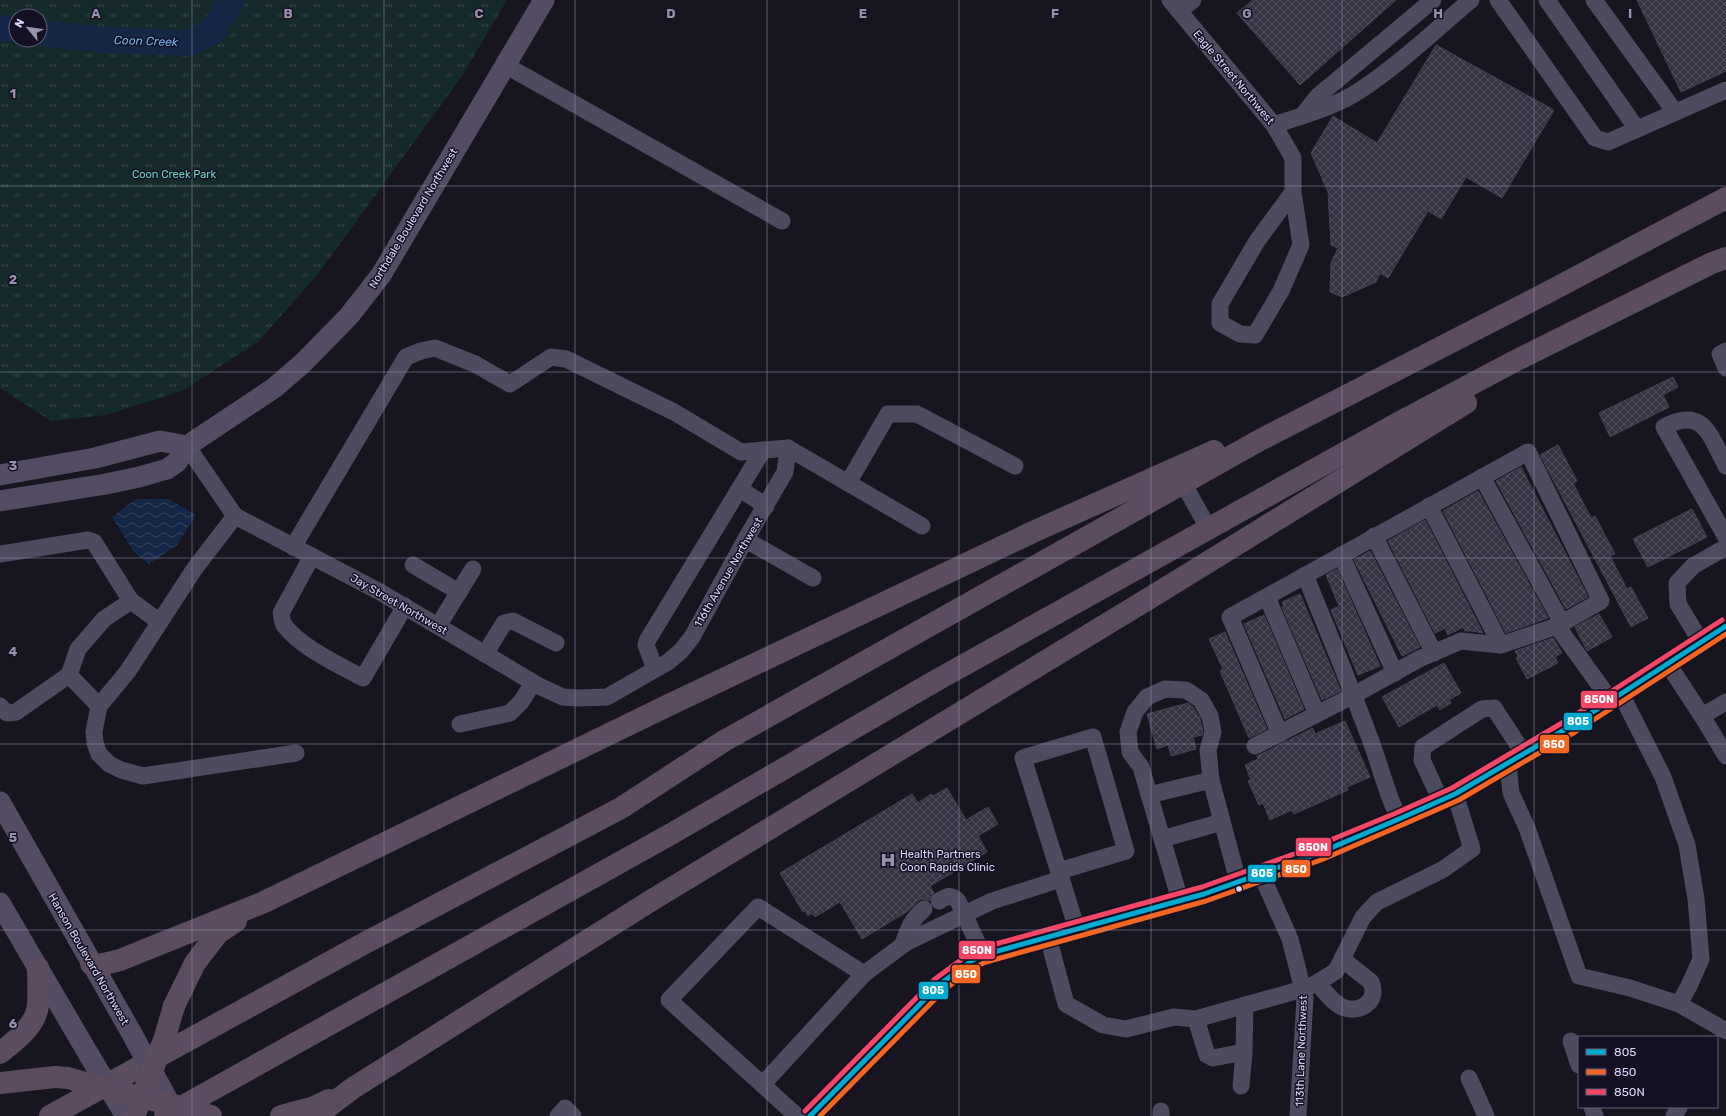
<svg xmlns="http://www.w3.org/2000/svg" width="1726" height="1116" font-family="Rubik,sans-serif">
	<defs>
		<pattern id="grass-tufts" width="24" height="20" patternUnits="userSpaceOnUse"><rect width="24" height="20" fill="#142a2b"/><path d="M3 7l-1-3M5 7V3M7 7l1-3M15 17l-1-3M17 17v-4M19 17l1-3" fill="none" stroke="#36484b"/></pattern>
		<pattern id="water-waves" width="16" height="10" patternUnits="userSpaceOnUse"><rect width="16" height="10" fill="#152746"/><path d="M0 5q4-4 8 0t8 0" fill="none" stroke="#364662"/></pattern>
		<pattern id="building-cross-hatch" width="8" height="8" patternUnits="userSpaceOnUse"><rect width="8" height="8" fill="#363342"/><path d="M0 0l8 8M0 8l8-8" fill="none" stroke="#52505e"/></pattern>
	</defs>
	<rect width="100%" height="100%" fill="#171520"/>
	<path fill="url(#grass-tufts)" fill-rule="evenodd" d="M0 0H507L462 76 318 274 258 342 182 391 106 415 51 421 0 388ZM16 16H40V40H16Z"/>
	<polygon fill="url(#water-waves)" points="136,499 169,499 196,515 177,545 149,564 134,552 112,517"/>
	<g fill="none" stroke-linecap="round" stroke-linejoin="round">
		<g stroke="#152746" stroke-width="26">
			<polyline points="0,28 16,30"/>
			<polyline points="40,33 106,40 189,43 214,30 232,0"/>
		</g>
	</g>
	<g fill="url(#building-cross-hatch)" stroke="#444153">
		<polygon points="1253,0 1396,0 1300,85 1237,13"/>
		<polygon points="1637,0 1726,0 1726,71 1681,92"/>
		<polygon points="1436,45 1554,110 1502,198 1466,177 1441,219 1428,211 1388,278 1380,273 1376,282 1342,297 1330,292 1331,263 1338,248 1331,245 1328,192 1311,153 1333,116 1377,143"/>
		<polygon points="1673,377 1678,387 1663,395 1669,407 1610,437 1599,413"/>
		<polygon points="1558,445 1577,481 1573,483 1591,518 1595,516 1615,554 1610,556 1627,589 1631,587 1648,618 1631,627 1540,455"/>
		<polygon points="1521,467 1588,597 1566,609 1496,481"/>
		<polygon points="1478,491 1548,618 1506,633 1443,511"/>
		<polygon points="1692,509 1707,537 1648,567 1633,539"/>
		<polygon points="1425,520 1483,633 1472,631 1465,631 1463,627 1448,635 1445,628 1435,633 1388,541"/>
		<polygon points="1370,551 1420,647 1402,656 1354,560"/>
		<polygon points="1337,569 1380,666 1358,675 1331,610 1339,606 1326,575"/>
		<polygon points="1300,594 1341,691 1322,700 1282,607 1284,606 1282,602"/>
		<polygon points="1599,614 1612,637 1587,651 1575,627"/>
		<polygon points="1264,615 1304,709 1285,719 1244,624"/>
		<polygon points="1225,632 1267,729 1249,738 1220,671 1223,669 1209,639"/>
		<polygon points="1553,638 1562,653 1555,657 1558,663 1527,679 1516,658 1518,656 1515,651"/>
		<polygon points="1444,663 1461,693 1449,700 1451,703 1440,710 1437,705 1399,727 1382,697"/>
		<polygon points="1188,703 1193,707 1200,718 1203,732 1202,735 1193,737 1196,749 1171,756 1168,745 1157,749 1147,714"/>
		<polygon points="1345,721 1370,777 1347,787 1348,790 1294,814 1292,810 1270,820 1263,803 1259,805 1248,781 1251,780 1245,765 1258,759 1257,756 1313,728 1315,734"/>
		<polygon points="947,788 966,820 988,807 998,824 978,836 987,852 930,886 934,893 929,901 922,899 918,901 908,911 862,939 840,902 815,917 812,913 808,916 805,911 803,912 780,873 912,794 918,803 931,794 933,796"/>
	</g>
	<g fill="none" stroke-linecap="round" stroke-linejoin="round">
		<g stroke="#4d4b60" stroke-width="17">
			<polyline points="1170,0 1274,125 1293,158 1293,192 1257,241 1220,304 1220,323 1240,334 1255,335 1281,291 1301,245 1293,192"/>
			<polyline points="1498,0 1595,138 1608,142 1726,90"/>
			<polyline points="1547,0 1637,129"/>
			<polyline points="1594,0 1675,112"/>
			<polyline points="1179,11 1193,0"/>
			<polyline points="505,65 782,221"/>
			<polyline points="1302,116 1318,96 1433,0"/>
			<path d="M1274 125C1304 115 1336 107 1362 89 1401 63 1435 30 1471 0"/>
			<polyline points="1726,351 1720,354 1726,368"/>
			<polyline points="187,446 235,516 380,592 541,687 563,697 578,698 607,697 668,662 681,651 692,637 744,542 785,472 788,448"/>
			<path d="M1726 466C1710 436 1704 406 1664 427L1726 537"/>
			<polyline points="1482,477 1562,623"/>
			<polyline points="848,483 888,414 917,414 1015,466"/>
			<polyline points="1183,483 1209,529"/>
			<polyline points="740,489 766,506"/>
			<polyline points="1429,506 1501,645"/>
			<polyline points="235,516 195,568 128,671 99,706 94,732 95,743 99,754 109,764 121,770 143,776 296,753"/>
			<polyline points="1374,536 1434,653"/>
			<polyline points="746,540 813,578"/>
			<polyline points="293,547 406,357 421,351 435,348 475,364 510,384 551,357 566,359 674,412 741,452 788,448 922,526"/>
			<polyline points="0,554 88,540 94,542 131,601 104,619 78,649 69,675 16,712 7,713 0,706"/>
			<polyline points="1341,555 1395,673"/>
			<path d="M312 556 281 613C282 617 282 622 284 625 300 647 339 665 363 678L405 606"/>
			<polyline points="413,565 459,592"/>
			<path d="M1305 575C1327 629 1349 682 1369 736 1380 764 1386 793 1399 819"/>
			<polyline points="1267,597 1317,714"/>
			<polyline points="131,601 160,622"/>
			<polyline points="438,626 473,569"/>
			<polyline points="1701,642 1678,604 1677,583 1693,566 1726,547"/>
			<polyline points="485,654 504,623 513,621 556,643"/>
			<polyline points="1668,664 1702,716"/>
			<polyline points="655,669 646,645 647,641 763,450"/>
			<polyline points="69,675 99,706"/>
			<polyline points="1621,694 1663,777 1687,845 1696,899 1701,959 1689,986 1679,1004"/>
			<polyline points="1726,702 1702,716 1726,756"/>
			<polyline points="460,724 510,713 521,702 533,683"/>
			<polyline points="1280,734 1230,617 1528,452 1601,601 1557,626"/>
			<polyline points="1255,746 1354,695 1419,659 1461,641 1501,645 1557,626 1611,701"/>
			<polyline points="1508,764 1511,793 1527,828 1579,976 1630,988 1679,1004 1726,1031"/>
			<polyline points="1149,795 1211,780"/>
			<polyline points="1441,801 1422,760 1423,747 1482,709 1494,708 1524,754"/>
			<polyline points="1162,839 1222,822"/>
			<polyline points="1059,871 1126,851 1093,737 1023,758 1077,929"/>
			<polyline points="1261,874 1290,939 1305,998 1298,1116"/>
			<polyline points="1180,900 1141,767 1130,752 1128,732 1135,712 1147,697 1165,689 1186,690 1201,700 1210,716 1213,732 1208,750 1211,780 1238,881"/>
			<path d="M939 901C947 896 951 894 958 901L983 955"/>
			<polyline points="1048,937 1066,1004 1103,1025 1126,1029 1174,1017 1196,1019 1303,989 1317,983 1336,971 1363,917 1377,902 1442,870 1472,849 1455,794"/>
			<path d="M903 944C908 929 912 919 924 909"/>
			<path d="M1317 983C1325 991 1334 1005 1345 1008 1357 1012 1373 1005 1373 991 1373 989 1372 985 1371 982L1342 959"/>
			<polyline points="1196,1019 1207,1055 1213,1058 1244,1052 1245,1005"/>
			<polyline points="1571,1041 1579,1065"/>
			<polyline points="1469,1078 1486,1116"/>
			<polyline points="763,1084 864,974"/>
			<polyline points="1241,1086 1244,1052"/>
			<polyline points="1592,1107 1595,1116"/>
			<polyline points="1161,1111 1161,1116"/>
			<polyline points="558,1116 565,1108 573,1116"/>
			<polyline points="797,1116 669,1000 758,907 864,974 907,942 992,901 1061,879"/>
			<polyline points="810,1116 940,984 973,960 983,955 1204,894 1319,853 1399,819 1455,794 1571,726 1726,626"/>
			<polyline points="1674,1116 1679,1107"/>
		</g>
		<g stroke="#544c64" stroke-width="21">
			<polyline points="0,475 95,458 160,441 187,446"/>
			<polyline points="0,501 106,484 139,477 167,469 177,462 187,446 274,388 303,363 349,316 381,275 544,0"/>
			<polyline points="0,802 131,1032"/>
			<polyline points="0,903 89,1055"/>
			<polyline points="152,1071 170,1104"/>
			<polyline points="110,1090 126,1116"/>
		</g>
		<g stroke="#5c4c60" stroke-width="22">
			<polyline points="91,964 100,965 120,960 262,903 671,704 1035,531 1214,451"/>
			<polyline points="174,1006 195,963 218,933 236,921"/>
			<path d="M0 1053C15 1041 36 1026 38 1005 39 993 38 980 38 968"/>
			<polyline points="0,1083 55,1077"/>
			<polyline points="110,1090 170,1104"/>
			<polyline points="50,1116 363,944 621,808 724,741 1260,440 1537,298 1726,198"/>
			<polyline points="134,1116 152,1071"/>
			<polyline points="165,1116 671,834 937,680 1398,423 1515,361 1712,263 1726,258"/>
			<polyline points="281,1116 314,1107 329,1100"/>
			<polyline points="316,1116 353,1088 652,900 1153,596 1466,403"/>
		</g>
		<g stroke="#544c64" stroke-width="21">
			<polyline points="131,1032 152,1071"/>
			<polyline points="89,1055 110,1090"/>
		</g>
		<g stroke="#5c4c60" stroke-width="22">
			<polyline points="152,1071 165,1037 174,1006"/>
			<polyline points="55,1077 68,1078 110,1090"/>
			<polyline points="170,1104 211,1116"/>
		</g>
		<defs>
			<polyline id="bus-1" points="810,1116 940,984 973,960 983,955 1204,894 1319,853 1399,819 1455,794 1571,726 1726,626"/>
			<polyline id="bus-2" points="820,1116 945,989 977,966 986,962 1206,901 1321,860 1402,825 1459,800 1575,732 1726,634"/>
			<polyline id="bus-3" points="805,1111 935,979 969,954 981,948 1202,887 1316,846 1396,813 1452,788 1567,720 1722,620"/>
		</defs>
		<use href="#bus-1" stroke="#141124" stroke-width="8"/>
		<use href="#bus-2" stroke="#141124" stroke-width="8"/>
		<use href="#bus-3" stroke="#141124" stroke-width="8"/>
		<use href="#bus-1" stroke="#00a9ce" stroke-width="5"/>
		<use href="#bus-2" stroke="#f26522" stroke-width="5"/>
		<use href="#bus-3" stroke="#f34667" stroke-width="5"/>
	</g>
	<path fill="none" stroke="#9793ae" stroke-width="1" stroke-opacity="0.55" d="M192 0V1116M384 0V1116M575 0V1116M767 0V1116M959 0V1116M1151 0V1116M1342 0V1116M1534 0V1116M0 186H1726M0 372H1726M0 558H1726M0 744H1726M0 930H1726"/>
	<defs>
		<symbol id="hospital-bare" viewBox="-9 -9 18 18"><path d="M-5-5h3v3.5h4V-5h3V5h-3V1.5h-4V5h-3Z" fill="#9793ae" stroke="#141124" stroke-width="2.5" paint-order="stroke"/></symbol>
	</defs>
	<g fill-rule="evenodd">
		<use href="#hospital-bare" x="877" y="849" width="22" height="22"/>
	</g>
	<circle fill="#dcd7fb" stroke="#141124" stroke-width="1.5" cx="1239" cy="889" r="3.5"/>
	<g text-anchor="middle" stroke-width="3" stroke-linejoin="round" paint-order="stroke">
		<g font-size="11" fill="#dcd7fb" stroke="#141124">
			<text transform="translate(1234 77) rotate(50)" y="4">Eagle Street Northwest</text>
			<text transform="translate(413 218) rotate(-59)" y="4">Northdale Boulevard Northwest</text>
			<text transform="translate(728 572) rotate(-60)" y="4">116th Avenue Northwest</text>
			<text transform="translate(399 604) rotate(30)" y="4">Jay Street Northwest</text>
			<text transform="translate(89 959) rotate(60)" y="4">Hanson Boulevard Northwest</text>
			<text transform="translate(1301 1051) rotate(-88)" y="4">113th Lane Northwest</text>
		</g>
		<g font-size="11" fill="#69d5bb" stroke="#141124">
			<text x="174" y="178">Coon Creek Park</text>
		</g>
		<g font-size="11" fill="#dcd7fb" stroke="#141124" text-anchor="start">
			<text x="900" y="858">Health Partners<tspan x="900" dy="13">Coon Rapids Clinic</tspan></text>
		</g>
		<g font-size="12" font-style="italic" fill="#6fb4f2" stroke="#141124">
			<text transform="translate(146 41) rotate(2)" y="4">Coon Creek</text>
		</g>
	</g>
	<g font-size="13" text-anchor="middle" font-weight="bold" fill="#9793ae" stroke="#141124" stroke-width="3" stroke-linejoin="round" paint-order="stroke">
		<text x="96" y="18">A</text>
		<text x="288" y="18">B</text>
		<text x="479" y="18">C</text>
		<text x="671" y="18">D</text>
		<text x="863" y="18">E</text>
		<text x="1055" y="18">F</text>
		<text x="1247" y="18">G</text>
		<text x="1438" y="18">H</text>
		<text x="1630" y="18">I</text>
		<text x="13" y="98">1</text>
		<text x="13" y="284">2</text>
		<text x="13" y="470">3</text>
		<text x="13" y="656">4</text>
		<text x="13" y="842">5</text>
		<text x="13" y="1028">6</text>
	</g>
	<g stroke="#141124" stroke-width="1.5">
		<rect x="1580" y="690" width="38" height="19" rx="4" fill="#f34667"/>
		<rect x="1563" y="712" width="30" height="19" rx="4" fill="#00a9ce"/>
		<rect x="1539" y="734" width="31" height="20" rx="4" fill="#f26522"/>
		<rect x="1295" y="837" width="37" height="20" rx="4" fill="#f34667"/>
		<rect x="1281" y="859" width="30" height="19" rx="4" fill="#f26522"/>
		<rect x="1247" y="864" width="30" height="19" rx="4" fill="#00a9ce"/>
		<rect x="958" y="940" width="38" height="20" rx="4" fill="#f34667"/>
		<rect x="951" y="964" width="30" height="20" rx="4" fill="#f26522"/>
		<rect x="918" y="981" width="31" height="19" rx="4" fill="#00a9ce"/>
	</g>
	<g font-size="11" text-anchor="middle" font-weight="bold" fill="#fff">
		<text x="1599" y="703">850N</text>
		<text x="1578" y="725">805</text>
		<text x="1554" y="748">850</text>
		<text x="1313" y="851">850N</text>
		<text x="1296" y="873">850</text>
		<text x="1262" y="877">805</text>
		<text x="977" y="954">850N</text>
		<text x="966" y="978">850</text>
		<text x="933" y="994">805</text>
	</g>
	<rect x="1578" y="1036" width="140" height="72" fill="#141124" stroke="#64607a"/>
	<rect x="1586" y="1049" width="20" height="6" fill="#00a9ce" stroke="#64607a"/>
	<text x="1614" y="1056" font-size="12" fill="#dcd7fb">805</text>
	<rect x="1586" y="1069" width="20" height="6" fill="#f26522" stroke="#64607a"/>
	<text x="1614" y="1076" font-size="12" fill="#dcd7fb">850</text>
	<rect x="1586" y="1089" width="20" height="6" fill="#f34667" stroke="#64607a"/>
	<text x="1614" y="1096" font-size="12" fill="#dcd7fb">850N</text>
	<g transform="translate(28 28) rotate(299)"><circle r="19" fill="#141124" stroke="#64607a"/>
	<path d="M0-3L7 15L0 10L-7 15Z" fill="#9793ae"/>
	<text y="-6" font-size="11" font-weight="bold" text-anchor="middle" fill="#dcd7fb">N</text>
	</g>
</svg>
